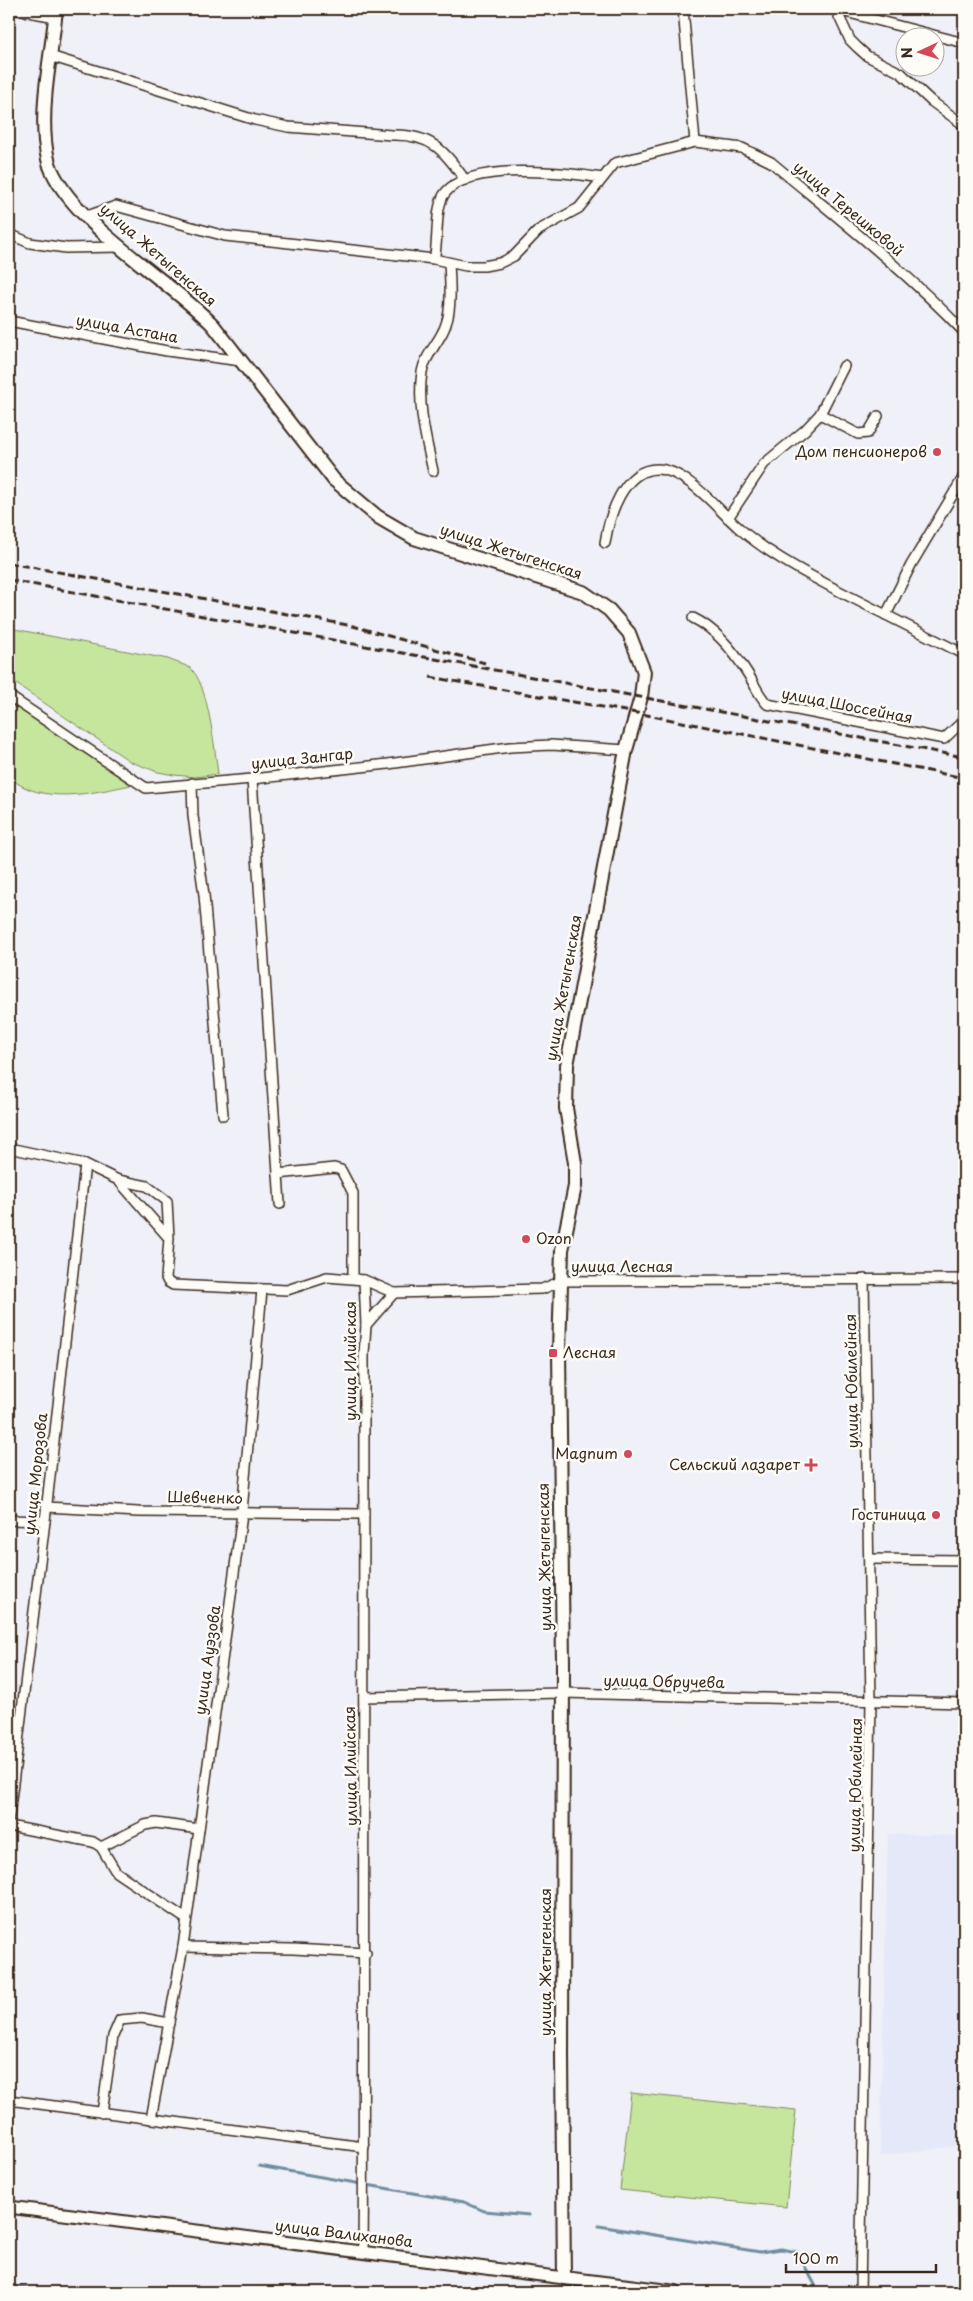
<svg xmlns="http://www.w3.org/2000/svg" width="973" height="2301" font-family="'Playpen Sans',sans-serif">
	<rect width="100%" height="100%" fill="#eff0f8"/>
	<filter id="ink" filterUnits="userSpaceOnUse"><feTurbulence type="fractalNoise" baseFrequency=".02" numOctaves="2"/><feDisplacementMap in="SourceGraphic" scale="10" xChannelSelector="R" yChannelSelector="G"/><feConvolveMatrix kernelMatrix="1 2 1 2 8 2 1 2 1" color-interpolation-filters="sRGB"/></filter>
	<g filter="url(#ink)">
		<polygon fill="#e5e8f9" points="888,1834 964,1836 964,2145 880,2156"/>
		<g fill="#c6e59d" stroke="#80885e">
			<path d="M9 628 168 659C174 662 184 664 190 668 208 681 215 751 218 774L195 777 174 775 158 772 131 762 9 679Z"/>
			<path d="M9 700 131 785C91 793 42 806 9 777Z"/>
			<polygon points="631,2093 796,2110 786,2207 620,2190"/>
		</g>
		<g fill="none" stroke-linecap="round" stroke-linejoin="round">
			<g stroke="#6f8d9e" stroke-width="3">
				<polyline points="259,2166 464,2202 484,2211 529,2215"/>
				<polyline points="599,2226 760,2252 781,2249 797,2252 819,2292"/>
				<polyline points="9,2286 48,2292"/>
			</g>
			<defs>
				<g id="minor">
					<polyline points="12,9 56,17"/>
					<polyline points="683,9 695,142"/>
					<polyline points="834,9 964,43"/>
					<polyline points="836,10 850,40 857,47 867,56 901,73 931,101 964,125"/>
					<path d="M50 56 255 120 288 127 392 135C431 134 444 150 465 180"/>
					<path d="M87 216 116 206 225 236 434 259 466 266H484L500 263 514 256 539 230 579 208 615 163 695 142 742 148 771 162C837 217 905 270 964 332"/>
					<polyline points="9,234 30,243 66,248 121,247"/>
					<path d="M434 259C439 242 434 205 446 192 472 162 566 172 602 178"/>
					<polyline points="9,321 167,351 241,361"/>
					<polyline points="820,414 858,434 868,433 878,416"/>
					<path d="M433 471C426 439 417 405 422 372 425 354 441 341 446 324 452 308 450 281 449 263"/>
					<polyline points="728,518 764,464 805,430 820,414 844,366"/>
					<path d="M605 543C609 516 623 469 657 469 686 469 718 510 739 528 767 553 802 571 835 589 878 611 921 633 964 654"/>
					<polyline points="886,615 911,565 964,476"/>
					<path d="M693 618C716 629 735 653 748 674 755 685 758 694 767 704L944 739 961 723 964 715"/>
					<polyline points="9,696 146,788 252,779 388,764 510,747 551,745 626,750"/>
					<polyline points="252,779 280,1204"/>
					<polyline points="192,783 193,816 204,895 223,1115"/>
					<polyline points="9,1148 85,1164 118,1180 147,1186 167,1201 169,1238 166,1278 168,1282 173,1285 287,1290 327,1277 364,1280 394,1293 542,1289 562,1281 964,1279"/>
					<polyline points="278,1174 334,1168 341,1170 353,1193 353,1278"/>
					<polyline points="118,1180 168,1237"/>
					<polyline points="262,1290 241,1522 183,1947 293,1949 366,1953"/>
					<polyline points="366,1325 394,1293"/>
					<polyline points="46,1507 138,1512 364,1514"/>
					<polyline points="9,1520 45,1521"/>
					<polyline points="869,1559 964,1560"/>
					<polyline points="364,1697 563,1693 964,1703"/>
					<polyline points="9,1816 45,1521 85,1164"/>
					<polyline points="9,1826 93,1842 101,1847 116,1872 186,1919"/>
					<polyline points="101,1847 145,1825 156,1823 199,1829"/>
					<polyline points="9,2100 364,2147"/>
					<polyline points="102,2113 113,2036 120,2020 142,2018 169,2023"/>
					<polyline points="151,2119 183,1947"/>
					<path d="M363 2252C366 1953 364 1654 364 1354L366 1325 364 1280"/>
					<polyline points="860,2292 871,1701 864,1279"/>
				</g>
				<polyline id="tertiary" points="9,2207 564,2278"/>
				<path id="secondary" d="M56 9C52 53 41 97 45 141 46 150 48 163 52 171 79 228 167 278 213 325L334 480 378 517 414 538 583 592 609 610 629 633 644 672 641 697 626 750 567 1065 566 1108 575 1163V1186L562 1250 559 1352 563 1662 562 2056 564 2278 676 2292"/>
			</defs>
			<use href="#minor" stroke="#3b2a1e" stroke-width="12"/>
			<use href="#tertiary" stroke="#3b2a1e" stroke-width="15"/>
			<use href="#secondary" stroke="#3b2a1e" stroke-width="16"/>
			<use href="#minor" stroke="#fdfcf7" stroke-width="9"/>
			<use href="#tertiary" stroke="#fdfcf7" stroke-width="11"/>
			<use href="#secondary" stroke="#fdfcf7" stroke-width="12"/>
			<g stroke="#3b2a1e" stroke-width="3" stroke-dasharray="8 4" stroke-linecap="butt">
				<polyline points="9,563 353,626 485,663"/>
				<polyline points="9,580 964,757"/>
				<polyline points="430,677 637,713 964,778"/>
			</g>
		</g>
	</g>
	<g fill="#d1495b" stroke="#fdfcf7" stroke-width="2">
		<circle cx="937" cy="452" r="5"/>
		<circle cx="526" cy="1239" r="5"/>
		<rect x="548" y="1348" width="10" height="10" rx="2.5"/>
		<circle cx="628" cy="1454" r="5"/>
		<path d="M808.5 1457.5h5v5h5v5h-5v5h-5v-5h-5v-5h5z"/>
		<circle cx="936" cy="1515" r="5"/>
	</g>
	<g text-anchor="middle" stroke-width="5" stroke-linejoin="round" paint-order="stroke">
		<g font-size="15" fill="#3b2a1e" stroke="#fdfcf7">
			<text transform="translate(848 209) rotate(40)" y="5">улица Терешковой</text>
			<text transform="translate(158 255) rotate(41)" y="5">улица Жетыгенская</text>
			<text transform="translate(127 329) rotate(10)" y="5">улица Астана</text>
			<text transform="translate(511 552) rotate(18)" y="5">улица Жетыгенская</text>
			<text transform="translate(847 706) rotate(11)" y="5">улица Шоссейная</text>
			<text transform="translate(302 759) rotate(-6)" y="5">улица Зангар</text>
			<text transform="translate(564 988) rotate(-80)" y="5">улица Жетыгенская</text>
			<text x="622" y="1272">улица Лесная</text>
			<text transform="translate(351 1361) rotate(-90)" y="5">улица Илийская</text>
			<text transform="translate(852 1381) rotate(-91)" y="5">улица Юбилейная</text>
			<text transform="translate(36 1474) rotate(-84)" y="5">улица Морозова</text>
			<text transform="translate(205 1498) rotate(1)" y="5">Шевченко</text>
			<text transform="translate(545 1557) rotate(-91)" y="5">улица Жетыгенская</text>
			<text transform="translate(208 1660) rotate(-82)" y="5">улица Ауэзова</text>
			<text transform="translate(664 1682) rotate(1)" y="5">улица Обручева</text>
			<text transform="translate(351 1766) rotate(-91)" y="5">улица Илийская</text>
			<text transform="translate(856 1785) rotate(-89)" y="5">улица Юбилейная</text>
			<text transform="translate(546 1962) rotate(-90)" y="5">улица Жетыгенская</text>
			<text transform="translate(344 2234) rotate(7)" y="5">улица Валиханова</text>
		</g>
		<g font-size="15" fill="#3b2a1e" stroke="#fdfcf7" text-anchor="end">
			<text x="927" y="457">Дом пенсионеров</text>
			<text x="536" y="1244" text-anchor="start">Ozon</text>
			<text x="563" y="1358" text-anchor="start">Лесная</text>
			<text x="618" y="1459">Magnum</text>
			<text x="800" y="1470">Сельский лазарет</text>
			<text x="926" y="1520">Гостиница</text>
		</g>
	</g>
	<rect width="973" height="2301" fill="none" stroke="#fdfcf7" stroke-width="30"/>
	<rect x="15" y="15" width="943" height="2271" fill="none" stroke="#3b2a1e" stroke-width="2" filter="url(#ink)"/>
	<g transform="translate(920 52) rotate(266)"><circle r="24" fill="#fdfcf7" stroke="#afa8a0"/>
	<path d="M0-4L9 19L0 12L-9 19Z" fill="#d1495b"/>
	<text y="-8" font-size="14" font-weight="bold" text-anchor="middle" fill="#3b2a1e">N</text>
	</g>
	<path d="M786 2264v8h150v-8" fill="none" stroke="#3b2a1e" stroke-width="2.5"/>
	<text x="793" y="2264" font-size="15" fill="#3b2a1e" stroke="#fdfcf7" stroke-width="4" paint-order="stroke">100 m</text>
</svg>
